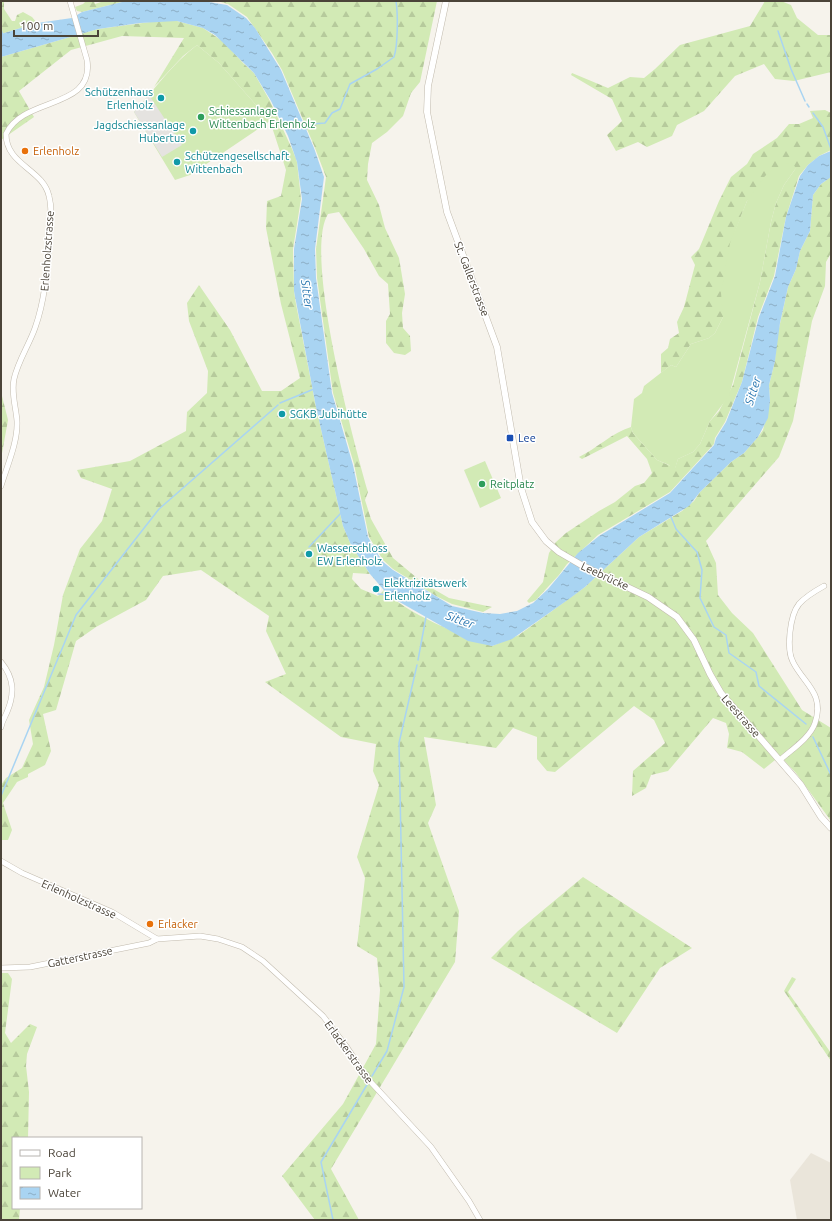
<svg xmlns="http://www.w3.org/2000/svg" width="832" height="1221" font-family="Ubuntu,sans-serif">
	<defs>
		<pattern id="forest-firs" width="22" height="20" patternUnits="userSpaceOnUse"><rect width="22" height="20" fill="#d2eab5"/><path d="M5 1l3.5 6h-7zM16 11l3.5 6h-7z" fill="#b6ca9c"/></pattern>
		<pattern id="water-ripples" width="26" height="14" patternUnits="userSpaceOnUse"><rect width="26" height="14" fill="#a9d4f2"/><path d="M2 4q2-2 4 0t4 0M15 11q2-2 4 0t4 0" fill="none" stroke="#8caec5"/></pattern>
	</defs>
	<rect width="100%" height="100%" fill="#f6f3ec"/>
	<polygon fill="#eae5da" points="811,1153 831,1163 831,1220 797,1220 790,1180"/>
	<g fill="url(#forest-firs)">
		<polygon points="1,1 4,1 4,9 12,21 15,21 17,15 23,12 32,17 37,23 1,34"/>
		<polygon points="86,1 94,1 95,4 104,1 126,1 82,12 77,11 75,7 83,4"/>
		<path d="M217 1H437L420 82 411 93 403 116 387 132 372 143 368 164 367 180 379 205 385 228 399 258 405 294 402 313 403 328 410 336 411 351 405 355 394 353 386 343V321L390 314 388 284 379 276 364 249 339 212 328 214C303 254 354 443 368 492L365 500 371 519 393 558 423 583 449 598 492 607 483 612 452 604 436 596 393 569 383 560 369 537 354 464 333 393 317 278 316 249 326 177 315 148 282 70 272 53 247 17 228 4Z"/>
		<polygon points="765,1 781,1 791,5 797,18 818,35 831,35 831,72 794,81 775,79 764,64 735,76 704,111 677,125 672,136 647,147 638,142 616,151 607,135 622,121 612,99 571,75 572,73 608,88 630,77 644,78 655,69 680,45 750,26"/>
		<path d="M165 20 177 21 203 28 224 42 243 63 254 73 270 101 293 151 297 162 301 199 293 249 294 291 296 304 316 407 343 526 351 545 370 574 353 573 352 579 361 589 378 596 384 590C404 613 463 636 492 646L519 635 585 587 639 537 682 511 694 501 700 492 731 462 744 453 758 437 763 430 770 401 769 385 775 361 776 342 788 287 796 269 800 251 810 231 813 195 821 184 831 177V253L826 262 825 286 812 321 793 421 779 457 706 541 716 563 718 595 732 613 753 633 802 710 831 728V821L796 773 780 756 764 769 742 752 727 748 729 734 726 723 713 718 668 771 651 775 646 788 632 796 633 771 665 743 654 720 634 706 555 772 547 771 537 759V737L513 728 496 748 424 737 436 805 428 823 459 911 455 962 331 1169 359 1220H315L282 1176 343 1104 376 1044 380 990 377 958 357 946 365 878 357 857 379 785 373 771 376 744 341 737 265 682 286 674 266 631 269 616 201 570 163 576 146 600 96 627 76 641 56 710 43 714 51 751 45 765 28 774V777L17 782 3 803 12 830 8 840H1V785L6 778 22 768 33 744 29 720 44 687 54 645 63 595 80 549 102 521 112 489 81 478 77 470 130 461 186 431 187 412 207 393 208 371 189 321 187 303 199 285 230 330 262 391H281L300 378 281 304 266 228 267 201 281 196 286 170 270 121 219 63 197 45 183 56 154 87 184 38 122 36 71 50 19 91 34 117 1 140V57L98 29Z"/>
		<path d="M825 110 831 113V150L819 156 808 165 799 176 786 217 774 276 758 317 742 382 725 422 715 438 714 444 670 492 598 535 567 564 559 575 536 600 529 603 527 601 543 582 549 553 556 542 566 533 599 511 615 502 635 486 644 483 652 473 647 459 627 436 582 459 579 457C596 449 613 432 631 427L633 433 657 460 675 468 678 459 693 452 700 444 710 421 719 411 733 385 760 282 771 222 776 203 784 185 796 168 747 201 735 232 723 317 715 333 709 338 691 344 676 367 671 365 661 373V354L668 348 670 339 679 333 677 322 684 307 695 265 691 257 699 249 719 201 731 177 747 164 753 154 777 138 789 124H799L813 118 810 111Z"/>
		<polygon points="1,392 8,420 1,459"/>
		<polygon points="583,877 692,948 660,968 617,1033 491,958 518,931"/>
		<polygon points="1,973 8,973 12,979 5,1033 11,1043 30,1024 37,1027 27,1054 26,1066 29,1092 28,1138 13,1138 13,1208 20,1208 19,1220 1,1220"/>
		<polygon points="792,977 796,979 788,992 831,1053 831,1061 784,991"/>
	</g>
	<g fill="#d2eab5">
		<path d="M197 45 219 63 270 121 190 175 175 180 134 112C155 89 172 64 197 45Z"/>
		<polygon points="791,162 796,168 784,185 776,203 771,222 760,282 729,396 710,421 700,444 693,452 678,459 675,469 671,468 669,465 657,460 633,433 631,427 634,399 642,393 644,386 671,365 676,367 691,344 709,338 715,333 723,317 721,293 730,243 747,201 765,176 774,169"/>
		<polygon points="485,461 501,498 480,508 464,470"/>
	</g>
	<polygon fill="#e5e3e0" points="149,95 182,145 162,157 134,112"/>
	<polygon fill="url(#water-ripples)" points="126,1 203,1 227,5 246,18 255,28 281,70 314,148 324,177 315,249 316,278 332,393 353,465 368,537 382,561 393,570 452,606 483,613 500,614 517,611 533,603 548,589 578,553 599,536 670,493 714,445 716,438 726,422 742,382 759,317 775,276 786,217 800,176 808,165 819,156 831,151 831,177 821,184 813,195 810,231 800,251 796,269 788,287 780,323 775,361 769,385 770,401 768,418 758,437 744,453 731,462 700,492 689,506 639,537 585,587 569,599 512,639 492,646 468,641 389,596 370,574 351,545 343,526 316,407 294,291 294,249 302,199 297,162 288,136 271,101 254,73 215,35 203,28 177,21 140,23 98,29 1,57 1,34 37,23 72,18 82,12"/>
	<g fill="none" stroke-linecap="round" stroke-linejoin="round">
		<g stroke="#a9d4f2" stroke-width="1.5">
			<polyline points="1,30 3,35"/>
			<polyline points="778,31 791,69 805,101"/>
			<polyline points="807,104 809,107"/>
			<polyline points="813,113 823,127 831,149"/>
			<path d="M305 130 312 124 325 123 332 113 340 109 350 84 377 69 394 57C398 45 398 14 396 1"/>
			<polyline points="280,403 314,389"/>
			<polyline points="671,517 676,529 697,552 702,570 700,598 714,627 726,635 729,653 756,672 759,686 806,724"/>
			<polyline points="309,547 341,513"/>
			<polyline points="378,594 390,595"/>
			<polyline points="418,660 426,617"/>
			<polyline points="813,737 831,775"/>
			<polyline points="1,796 76,615 159,509 278,405"/>
			<polyline points="372,1076 387,1051 404,987 399,743 417,665"/>
			<polyline points="333,1220 321,1162 368,1083"/>
		</g>
		<defs>
			<g id="minor">
				<path d="M1 486C7 466 18 442 17 421 16 407 11 393 14 379 18 361 29 345 35 328 45 300 47 271 49 242 50 227 53 211 49 196 43 169 6 165 6 134 23 96 95 110 87 60L70 1"/>
				<path d="M1 662C14 678 15 693 7 712 5 717 2 721 1 727"/>
				<path d="M780 760C791 750 810 738 815 723 825 693 804 684 793 662 786 649 790 615 799 604 806 596 815 591 824 586"/>
				<polyline points="1,861 22,873 112,912 157,939 200,936 218,939 242,947 263,961 323,1016 346,1046 367,1078 431,1147 469,1201 480,1220"/>
				<polyline points="1,968 30,967 149,943 157,939"/>
			</g>
			<polyline id="tertiary" points="446,1 428,86 427,112 447,212 497,347 521,488 532,522 546,541 559,552 583,566 648,597 677,617 694,640 710,674 721,693 801,785 821,817 831,828"/>
		</defs>
		<use href="#minor" stroke="#c2bbae" stroke-width="6"/>
		<use href="#tertiary" stroke="#c2bbae" stroke-width="7"/>
		<use href="#minor" stroke="#fff" stroke-width="5"/>
		<use href="#tertiary" stroke="#fff" stroke-width="6"/>
	</g>
	<g fill="#0f9aa8" stroke="#fff" stroke-width="1.5">
		<circle cx="161" cy="98" r="4"/>
		<circle cx="193" cy="131" r="4"/>
		<circle cx="177" cy="162" r="4"/>
		<circle cx="282" cy="414" r="4"/>
		<circle cx="309" cy="554" r="4"/>
		<circle cx="376" cy="589" r="4"/>
	</g>
	<g fill="#2e9e5b" stroke="#fff" stroke-width="1.5">
		<circle cx="201" cy="117" r="4"/>
		<circle cx="482" cy="484" r="4"/>
	</g>
	<g fill="#e8710a" stroke="#fff" stroke-width="1.5">
		<circle cx="25" cy="151" r="4"/>
		<circle cx="150" cy="924" r="4"/>
	</g>
	<rect fill="#1a4fb4" stroke="#fff" stroke-width="1.5" x="506" y="434" width="8" height="8" rx="2"/>
	<g text-anchor="middle" stroke-width="3" stroke-linejoin="round" paint-order="stroke">
		<g font-size="11" fill="#0d838f" stroke="#fff" text-anchor="start">
			<text x="153" y="96" text-anchor="end">Schützenhaus<tspan x="153" dy="13">Erlenholz</tspan></text>
			<text x="185" y="129" text-anchor="end">Jagdschiessanlage<tspan x="185" dy="13">Hubertus</tspan></text>
			<text x="185" y="160">Schützengesellschaft<tspan x="185" dy="13">Wittenbach</tspan></text>
			<text x="290" y="418">SGKB Jubihütte</text>
			<text x="317" y="552">Wasserschloss<tspan x="317" dy="13">EW Erlenholz</tspan></text>
			<text x="384" y="587">Elektrizitätswerk<tspan x="384" dy="13">Erlenholz</tspan></text>
		</g>
		<g font-size="11" fill="#27864d" stroke="#fff" text-anchor="start">
			<text x="209" y="115">Schiessanlage<tspan x="209" dy="13">Wittenbach Erlenholz</tspan></text>
			<text x="490" y="488">Reitplatz</text>
		</g>
		<g font-size="11" fill="#c56008" stroke="#fff" text-anchor="start">
			<text x="33" y="155">Erlenholz</text>
			<text x="158" y="928">Erlacker</text>
		</g>
		<g font-size="11" fill="#4b4439" stroke="#fff">
			<text transform="translate(47 251) rotate(-86)" y="4">Erlenholzstrasse</text>
			<text transform="translate(472 279) rotate(69)" y="4">St. Gallerstrasse</text>
			<text transform="translate(605 576) rotate(25)" y="4">Leebrücke</text>
			<text transform="translate(741 716) rotate(49)" y="4">Leestrasse</text>
			<text transform="translate(79 899) rotate(24)" y="4">Erlenholzstrasse</text>
			<text transform="translate(80 957) rotate(-12)" y="4">Gatterstrasse</text>
			<text transform="translate(349 1052) rotate(54)" y="4">Erlackerstrasse</text>
		</g>
		<g font-size="11" fill="#164399" stroke="#fff" text-anchor="start">
			<text x="518" y="442">Lee</text>
		</g>
		<g font-size="12" font-style="italic" fill="#2e7ab2" stroke="#fff">
			<text transform="translate(307 294) rotate(82)" y="4">Sitter</text>
			<text transform="translate(753 391) rotate(-73)" y="4">Sitter</text>
			<text transform="translate(460 620) rotate(20)" y="4">Sitter</text>
		</g>
	</g>
	<rect width="832" height="1221" fill="none" stroke="#4b4439" stroke-width="4"/>
	<rect x="12" y="1137" width="130" height="72" fill="#ffffff" stroke="#b7b4b0"/>
	<rect x="20" y="1150" width="20" height="6" fill="#ffffff" stroke="#b7b4b0"/>
	<text x="48" y="1157" font-size="12" fill="#4b4439">Road</text>
	<rect x="20" y="1167" width="20" height="12" fill="#d2eab5" stroke="#b7b4b0"/>
	<text x="48" y="1177" font-size="12" fill="#4b4439">Park</text>
	<rect x="20" y="1187" width="20" height="12" fill="url(#water-ripples)" stroke="#b7b4b0"/>
	<text x="48" y="1197" font-size="12" fill="#4b4439">Water</text>
	<path d="M14 30v6h84v-6" fill="none" stroke="#4b4439" stroke-width="2"/>
	<text x="20" y="30" font-size="12" fill="#4b4439" stroke="#ffffff" stroke-width="3" paint-order="stroke">100 m</text>
</svg>
